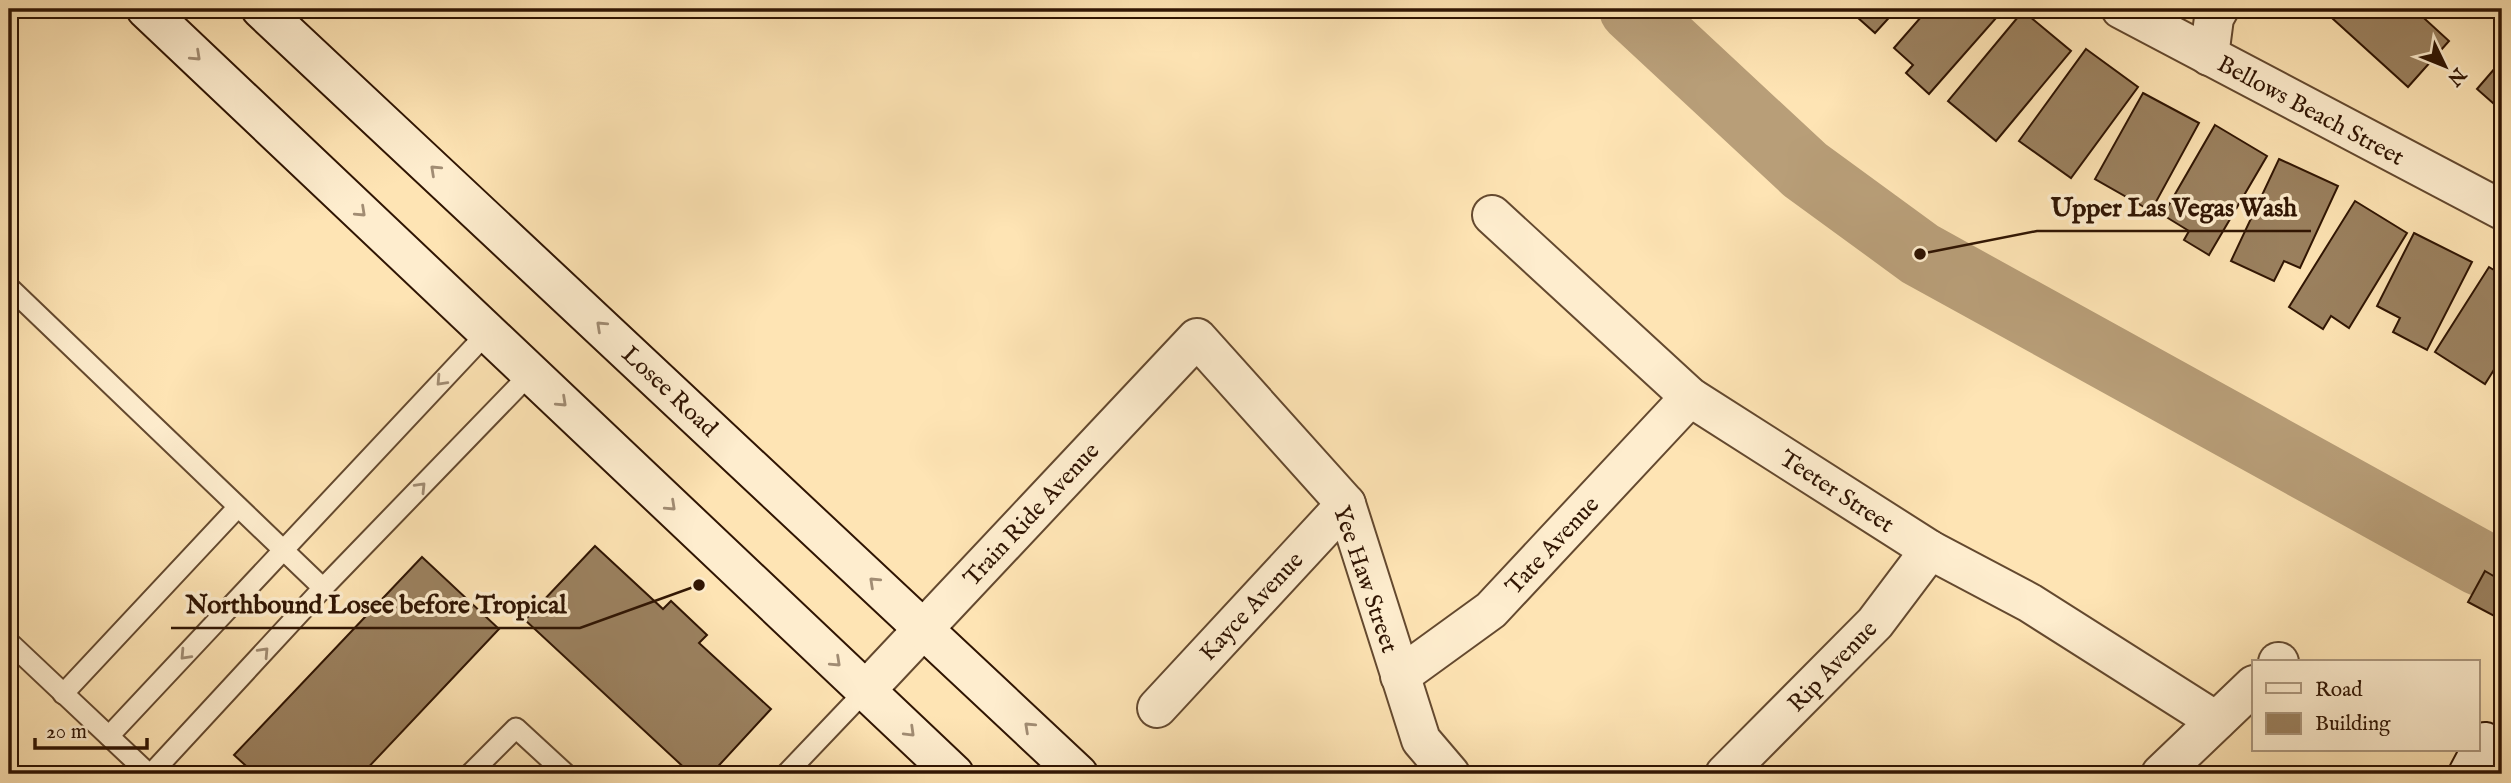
<svg xmlns="http://www.w3.org/2000/svg" width="2511" height="783" font-family="'IM FELL English',serif">
	<rect width="100%" height="100%" fill="#fee4b4"/>
	<filter id="stains"><feTurbulence type="fractalNoise" baseFrequency=".00286" numOctaves="4"/><feColorMatrix values="0 0 0 0 .2 0 0 0 0 .09 0 0 0 0 .02 0 0 0 .5 -.17"/></filter>
	<radialGradient id="worn" r=".72"><stop offset=".6" stop-color="#630" stop-opacity="0"/><stop offset="1" stop-color="#630" stop-opacity=".3"/></radialGradient>
	<g fill="none" stroke-linecap="round" stroke-linejoin="round">
		<polyline stroke="#b89e78" stroke-width="66" points="1632,9 1805,170 1920,254 2480,563"/>
	</g>
	<g fill="#9b815f" stroke="#301503" stroke-width="2">
		<polygon points="1848,9 1897,9 1875,33"/>
		<polygon points="1928,9 2004,9 1929,94 1906,73 1913,65 1894,48"/>
		<polygon points="2322,9 2414,9 2449,41 2408,87"/>
		<polygon points="2023,11 2071,51 1996,141 1948,101"/>
		<polygon points="2086,49 2138,87 2071,178 2019,141"/>
		<polygon points="2502,60 2502,111 2477,89"/>
		<polygon points="2143,93 2199,123 2151,211 2095,179"/>
		<polygon points="2215,125 2267,156 2209,255 2184,240 2189,231 2163,215"/>
		<polygon points="2279,159 2338,186 2300,268 2284,261 2274,281 2231,261"/>
		<polygon points="2355,201 2407,233 2349,328 2331,316 2323,329 2289,307"/>
		<polygon points="2414,233 2472,262 2427,350 2393,332 2400,318 2377,306"/>
		<polygon points="2489,267 2502,275 2502,357 2485,384 2435,352"/>
		<polygon points="595,546 663,609 671,601 707,635 699,643 771,709 711,774 691,774 525,620"/>
		<polygon points="422,557 499,629 362,774 255,774 234,755"/>
		<polygon points="2485,571 2502,581 2502,610 2498,618 2468,602"/>
	</g>
	<g fill="none" stroke-linecap="round" stroke-linejoin="round">
		<defs>
			<g id="lane">
				<polyline points="9,287 323,588"/>
				<polyline points="9,642 149,774"/>
				<polyline points="63,694 238,507"/>
				<polyline points="109,736 488,332"/>
				<polyline points="151,774 323,588 531,373"/>
				<polyline points="470,774 516,728 566,774"/>
				<polyline points="786,774 866,690"/>
			</g>
			<g id="street">
				<polyline points="2121,9 2502,210"/>
				<polyline points="2209,56 2214,18 2219,9"/>
				<polyline points="1492,215 1690,397 1930,550 2030,603 2216,721"/>
				<polyline points="2278,662 2279,662"/>
				<polyline points="1400,676 1491,610 1690,397"/>
				<polyline points="866,690 1197,338 1346,504 1421,740 1450,774"/>
				<polyline points="1157,708 1346,504"/>
				<polyline points="1725,774 1875,623 1930,550"/>
				<polyline points="2161,774 2254,685"/>
			</g>
			<g id="secondary">
				<polyline points="146,9 954,774"/>
				<polyline points="261,9 1078,774"/>
				<polyline points="2468,774 2485,742"/>
			</g>
		</defs>
		<use href="#lane" stroke="#64492f" stroke-width="23"/>
		<use href="#street" stroke="#64492f" stroke-width="42"/>
		<use href="#secondary" stroke="#301503" stroke-width="42"/>
		<use href="#lane" stroke="#feedce" stroke-width="19"/>
		<use href="#street" stroke="#feedce" stroke-width="38"/>
		<use href="#secondary" stroke="#feedce" stroke-width="38"/>
	</g>
	<defs><path id="oneway-chevron" d="M-2-3.5L2.5 0L-2 3.5" fill="none" stroke-width="1.6" stroke-linecap="round" stroke-linejoin="round" transform="scale(1.75)"/></defs>
	<g stroke="#a18c73">
		<use href="#oneway-chevron" transform="translate(196 56) rotate(43)"/>
		<use href="#oneway-chevron" transform="translate(435 170) rotate(-137)"/>
		<use href="#oneway-chevron" transform="translate(361 212) rotate(43)"/>
		<use href="#oneway-chevron" transform="translate(601 326) rotate(-137)"/>
		<use href="#oneway-chevron" transform="translate(441 381) rotate(133)"/>
		<use href="#oneway-chevron" transform="translate(562 402) rotate(43)"/>
		<use href="#oneway-chevron" transform="translate(421 487) rotate(-46)"/>
		<use href="#oneway-chevron" transform="translate(671 506) rotate(43)"/>
		<use href="#oneway-chevron" transform="translate(874 582) rotate(-137)"/>
		<use href="#oneway-chevron" transform="translate(264 652) rotate(-47)"/>
		<use href="#oneway-chevron" transform="translate(185 655) rotate(133)"/>
		<use href="#oneway-chevron" transform="translate(836 662) rotate(43)"/>
		<use href="#oneway-chevron" transform="translate(1029 727) rotate(-137)"/>
		<use href="#oneway-chevron" transform="translate(910 732) rotate(44)"/>
	</g>
	<g text-anchor="middle" stroke-width="7" stroke-linejoin="round" paint-order="stroke">
		<g font-size="24" fill="#301503" stroke="#feedce">
			<text transform="translate(2311 110) rotate(28)" y="8">Bellows Beach Street</text>
			<text transform="translate(670 391) rotate(43)" y="8">Losee Road</text>
			<text transform="translate(1837 491) rotate(33)" y="8">Teeter Street</text>
			<text transform="translate(1031 514) rotate(-47)" y="8">Train Ride Avenue</text>
			<text transform="translate(1552 545) rotate(-47)" y="8">Tate Avenue</text>
			<text transform="translate(1366 579) rotate(71)" y="8">Yee Haw Street</text>
			<text transform="translate(1251 606) rotate(-47)" y="8">Kayce Avenue</text>
			<text transform="translate(1832 666) rotate(-46)" y="8">Rip Avenue</text>
		</g>
	</g>
	<path fill="none" stroke="#301503" stroke-width="2.5" d="M1920 254L2037 231H2311M699 585L580 628H171"/>
	<g fill="#301503" stroke="#feedce" stroke-width="2.5">
		<circle cx="1920" cy="254" r="7"/>
		<circle cx="699" cy="585" r="7"/>
	</g>
	<g font-size="26" text-anchor="middle" font-weight="bold" fill="#301503" stroke="#feedce" stroke-width="7" stroke-linejoin="round" paint-order="stroke">
		<text x="2174" y="216">Upper Las Vegas Wash</text>
		<text x="376" y="613">Northbound Losee before Tropical</text>
	</g>
	<rect width="2511" height="783" fill="none" stroke="#fee4b4" stroke-width="35"/>
	<rect x="10" y="10" width="2490" height="762" fill="none" stroke="#301503" stroke-width="3.5"/>
	<rect x="18" y="18" width="2476" height="748" fill="none" stroke="#301503" stroke-width="2"/>
	<rect x="2252" y="660" width="228" height="91" fill="#feedce" stroke="#ac977d" stroke-width="2"/>
	<rect x="2266" y="683" width="35" height="10" fill="#feedce" stroke="#ac977d" stroke-width="2"/>
	<text x="2315" y="696" font-size="21" fill="#301503">Road</text>
	<rect x="2266" y="713" width="35" height="21" fill="#9b815f" stroke="#ac977d" stroke-width="2"/>
	<text x="2315" y="730" font-size="21" fill="#301503">Building</text>
	<g transform="translate(2445 66) rotate(133)" stroke="#feedce" stroke-width="5" paint-order="stroke">
	<path d="M0-5L12 26L0 18L-12 26Z" fill="#301503"/>
	<text y="-10" font-size="19" font-weight="bold" text-anchor="middle" fill="#301503">N</text>
	</g>
	<path d="M35 738v10h112v-10" fill="none" stroke="#301503" stroke-width="3.5"/>
	<text x="46" y="738" font-size="21" fill="#301503" stroke="#feedce" stroke-width="5" paint-order="stroke">20 m</text>
	<rect width="100%" height="100%" filter="url(#stains)"/>
	<rect width="100%" height="100%" fill="url(#worn)"/>
</svg>
